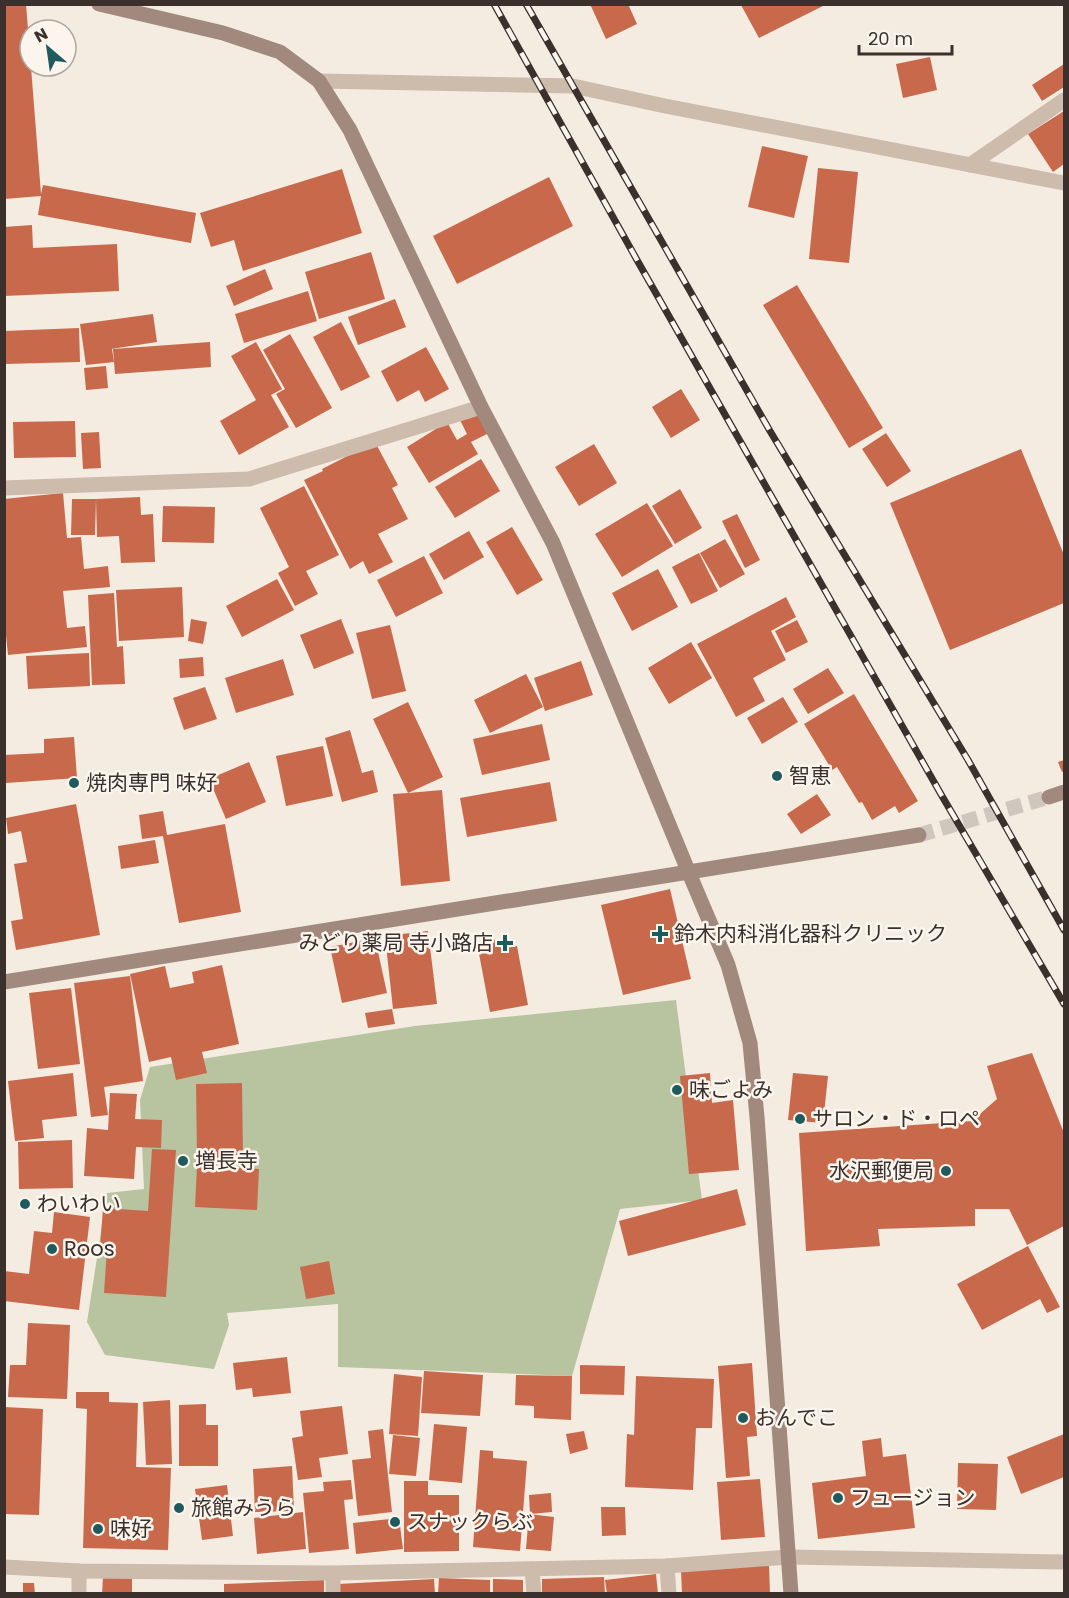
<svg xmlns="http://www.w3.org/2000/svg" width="1069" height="1598" font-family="Poppins,'Noto Sans JP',sans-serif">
	<rect width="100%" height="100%" fill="#f4ebe1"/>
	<polygon fill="#b8c4a0" points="676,1000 702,1200 620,1209 572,1376 338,1367 338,1304 227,1313 229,1325 214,1369 105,1355 87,1322 107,1193 144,1189 140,1100 150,1067 415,1026"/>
	<g fill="#c8694b">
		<polygon points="4,4 26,4 41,194 43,185 196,213 191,243 38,215 41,196 4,199"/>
		<polygon points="590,4 628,4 637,24 606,39"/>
		<polygon points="741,5 825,5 759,38"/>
		<polygon points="930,57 937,90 903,98 896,64"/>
		<polygon points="1064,64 1064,87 1042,101 1032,85"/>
		<polygon points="1064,111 1064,164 1053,172 1028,134"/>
		<polygon points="762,146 808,156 794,218 748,207"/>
		<polygon points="818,168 858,172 849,263 809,259"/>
		<polygon points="342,169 362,233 243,271 234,240 211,247 200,213"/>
		<polygon points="549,177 573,226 457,284 433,236"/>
		<polygon points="32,225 33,248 117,244 119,291 4,296 4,227"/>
		<polygon points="371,252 385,299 319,319 305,272"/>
		<polygon points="265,269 273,289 234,306 226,286"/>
		<polygon points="797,285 883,428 849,448 763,305"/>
		<polygon points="308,291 317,321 244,343 235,314"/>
		<polygon points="395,299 406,327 358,345 348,317"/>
		<polygon points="153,314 157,342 111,349 112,349 114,362 86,365 80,324"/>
		<polygon points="341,322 370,377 341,391 313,337"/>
		<polygon points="79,328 80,362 4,364 4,331"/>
		<polygon points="290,334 332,408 296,428 276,394 285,389 263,350"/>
		<polygon points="210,342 211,367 115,374 113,349"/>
		<polygon points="256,342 282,389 271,395 289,427 239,455 220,421 256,400 231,356"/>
		<polygon points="426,347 449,389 425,402 419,390 397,402 381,371"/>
		<polygon points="106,366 108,388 86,390 84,368"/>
		<polygon points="681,389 700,420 671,438 652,407"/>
		<polygon points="477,411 489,433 471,442 478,454 429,483 407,447 447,422 457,440 467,434 460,420"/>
		<polygon points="75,421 76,457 14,458 13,422"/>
		<polygon points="99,432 101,468 83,469 81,433"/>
		<polygon points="886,433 911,471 887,487 862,449"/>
		<polygon points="375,442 398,485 392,488 408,519 378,534 393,562 369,574 363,561 350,569 304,480 323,471 322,469"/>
		<polygon points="594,444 617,483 579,506 555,467"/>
		<polygon points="1021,449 1064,555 1064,603 950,650 890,503"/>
		<polygon points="481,459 500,491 455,518 435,487"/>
		<polygon points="304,486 339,555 306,571 318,594 295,606 278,573 289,567 260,508"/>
		<polygon points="680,489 702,528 675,544 652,506"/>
		<polygon points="63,493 67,538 81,537 84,569 108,566 110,587 63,591 67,628 85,626 87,647 8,655 4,615 4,499"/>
		<polygon points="140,497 141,515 153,514 155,562 121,563 119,536 97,537 96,499"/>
		<polygon points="72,499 96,499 95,535 71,535"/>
		<polygon points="647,503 673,546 622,577 595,534"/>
		<polygon points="163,506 215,507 214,543 162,542"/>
		<polygon points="737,514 760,560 745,568 722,521"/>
		<polygon points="512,527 543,580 517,595 486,542"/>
		<polygon points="469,531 484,557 444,580 429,554"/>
		<polygon points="725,539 745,574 720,588 700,553"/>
		<polygon points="699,553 718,591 691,604 672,567"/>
		<polygon points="424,556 443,593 396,617 377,580"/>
		<polygon points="658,569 678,607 632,631 612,593"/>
		<polygon points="277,579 294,610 242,637 226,606"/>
		<polygon points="182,587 184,637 119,641 116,590"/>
		<polygon points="114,593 117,647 123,646 125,684 92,685 88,595"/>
		<polygon points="786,597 796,617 771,631 786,660 753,678 765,701 736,717 697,644"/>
		<polygon points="191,619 207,622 203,644 188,641"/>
		<polygon points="341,619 354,653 314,669 300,635"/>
		<polygon points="797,620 808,642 786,653 775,631"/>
		<polygon points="390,625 406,691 372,699 356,633"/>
		<polygon points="691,642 712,678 669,704 648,668"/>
		<polygon points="89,653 90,686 28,689 26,656"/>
		<polygon points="203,657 204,676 180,678 179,659"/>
		<polygon points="283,659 294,695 236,713 225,678"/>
		<polygon points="581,661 593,695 545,711 534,678"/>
		<polygon points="828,668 844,693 808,714 793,689"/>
		<polygon points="526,674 543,707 490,733 474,700"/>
		<polygon points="205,687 217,719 184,730 173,698"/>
		<polygon points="854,694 918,801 899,813 895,806 872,820 862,802 859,803 837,767 832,770 804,724"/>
		<polygon points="783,697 798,722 762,744 747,718"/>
		<polygon points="408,702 443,777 408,793 442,790 450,881 401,886 393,794 408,793 373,719"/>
		<polygon points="542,724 550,760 482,775 473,739"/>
		<polygon points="350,730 362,773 373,770 378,792 342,802 325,738"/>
		<polygon points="74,737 77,778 6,783 4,755 44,753 44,739"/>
		<polygon points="323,746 333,796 286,806 276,756"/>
		<polygon points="1064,760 1064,771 1062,772 1058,762"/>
		<polygon points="249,762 266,802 226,819 209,779"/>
		<polygon points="550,782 557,821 467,837 460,798"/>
		<polygon points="817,794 831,815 801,834 787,814"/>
		<polygon points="76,804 100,935 16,950 11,921 23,919 14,864 27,862 21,831 8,834 6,818"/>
		<polygon points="163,811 167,835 225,824 241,912 179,923 163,836 142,839 139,815"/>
		<polygon points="155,840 159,863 121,869 118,846"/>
		<polygon points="670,889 691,979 623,995 601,905"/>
		<polygon points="428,931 437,1004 393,1009 385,936"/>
		<polygon points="375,938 387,993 342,1003 330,947"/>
		<polygon points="499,939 501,949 517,946 528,1005 490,1012 477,943"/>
		<polygon points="222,965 239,1044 202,1052 207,1073 176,1080 171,1057 149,1062 130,974 165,966 170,988 194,983 192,972"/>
		<polygon points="130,976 143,1081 104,1087 108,1115 91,1117 74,983"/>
		<polygon points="71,988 80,1064 38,1069 29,993"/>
		<polygon points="392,1009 395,1024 368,1028 365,1013"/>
		<polygon points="1032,1053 1064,1133 1064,1226 1027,1245 1009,1209 975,1209 975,1226 878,1229 880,1246 806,1251 799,1133 972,1121 997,1099 987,1066"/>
		<polygon points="73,1073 77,1116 42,1120 44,1138 15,1141 8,1081"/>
		<polygon points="710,1073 712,1103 733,1100 739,1170 689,1174 680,1076"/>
		<polygon points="793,1073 828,1076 823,1123 788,1120"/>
		<polygon points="242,1083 243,1157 197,1158 196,1084"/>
		<polygon points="110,1093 137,1094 135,1119 162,1120 161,1148 136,1147 134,1179 84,1176 87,1128 108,1130"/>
		<polygon points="72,1140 73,1188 19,1189 18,1142"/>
		<polygon points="152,1149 176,1150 166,1297 104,1293 107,1248 100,1248 103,1208 148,1211"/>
		<polygon points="197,1166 259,1169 257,1210 195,1207"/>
		<polygon points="737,1189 746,1225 628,1256 619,1221"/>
		<polygon points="54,1212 90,1217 79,1310 4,1301 4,1271 29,1274 34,1231 52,1233"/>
		<polygon points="1028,1246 1060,1307 1047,1313 1040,1299 982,1330 957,1284"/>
		<polygon points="329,1261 335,1294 306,1299 300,1267"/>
		<polygon points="28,1323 70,1325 67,1399 8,1397 10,1365 26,1365"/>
		<polygon points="287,1357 291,1393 253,1397 252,1388 236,1390 233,1363"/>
		<polygon points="752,1363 757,1436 747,1437 750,1476 726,1478 718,1366"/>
		<polygon points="580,1365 625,1366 624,1395 580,1394"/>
		<polygon points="424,1371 483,1375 480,1416 421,1413"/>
		<polygon points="394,1374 422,1377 418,1436 389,1434"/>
		<polygon points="516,1375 572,1376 571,1420 534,1418 534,1406 515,1405"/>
		<polygon points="636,1376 714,1379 712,1428 696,1428 693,1490 625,1487 627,1434 634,1435"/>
		<polygon points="76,1392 109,1392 109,1402 138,1403 136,1467 171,1468 168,1550 83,1548 87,1409 76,1408"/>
		<polygon points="170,1400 172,1464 146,1465 143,1402"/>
		<polygon points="206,1404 206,1425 218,1425 218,1466 179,1466 179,1405"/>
		<polygon points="342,1406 348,1454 319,1458 322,1477 298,1480 292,1438 303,1436 300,1411"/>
		<polygon points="4,1407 43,1409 39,1515 4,1514"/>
		<polygon points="434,1424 467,1427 462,1483 429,1480"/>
		<polygon points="383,1429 392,1512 358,1516 352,1460 371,1458 368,1431"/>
		<polygon points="584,1431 588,1449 570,1454 566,1434"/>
		<polygon points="1064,1434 1064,1477 1021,1494 1007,1457"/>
		<polygon points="393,1435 420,1438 416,1476 389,1474"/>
		<polygon points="881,1438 883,1457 906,1454 915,1528 818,1539 812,1483 866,1476 862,1441"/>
		<polygon points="480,1450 493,1451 493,1458 527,1461 520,1551 473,1547"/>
		<polygon points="958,1463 998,1464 996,1510 957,1509"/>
		<polygon points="292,1466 294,1511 255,1512 253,1469"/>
		<polygon points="760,1479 765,1537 721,1540 717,1482"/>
		<polygon points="351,1480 353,1499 344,1500 349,1549 309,1553 303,1493 324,1491 323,1482"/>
		<polygon points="404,1481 428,1481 428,1495 459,1495 459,1551 404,1552"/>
		<polygon points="227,1485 233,1536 202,1540 195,1489"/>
		<polygon points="551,1493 552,1512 530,1514 529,1495"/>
		<polygon points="601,1507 625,1507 626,1535 602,1536"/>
		<polygon points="303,1512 306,1549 257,1554 254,1518"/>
		<polygon points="529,1514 554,1517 551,1551 526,1549"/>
		<polygon points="399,1518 403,1549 356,1554 353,1523"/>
		<polygon points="769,1565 770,1594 682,1594 681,1570"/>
		<polygon points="656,1574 658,1594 607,1594 605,1580"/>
		<polygon points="103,1577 132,1578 132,1594 102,1594"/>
		<polygon points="604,1577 605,1594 542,1594 542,1579"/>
		<polygon points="439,1578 490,1580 490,1594 438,1594"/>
		<polygon points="434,1579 435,1594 338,1594 338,1584"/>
		<polygon points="493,1579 523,1580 523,1594 493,1594"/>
		<polygon points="324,1580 324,1594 224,1594 224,1584"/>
		<polygon points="23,1583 34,1583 35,1594 23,1594"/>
	</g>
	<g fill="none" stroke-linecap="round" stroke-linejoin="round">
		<polyline stroke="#cfc6bd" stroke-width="15" stroke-dasharray="15 8" stroke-linecap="butt" points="919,835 1049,797"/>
		<g stroke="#cdbbac" stroke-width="15">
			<polyline points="319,81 573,86 665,106 1064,183"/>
			<polyline points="970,165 1064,100"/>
			<polyline points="4,488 249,479 481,407"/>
			<polyline points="667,1566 669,1594"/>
			<polyline points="4,1567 79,1571 333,1573 667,1566 789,1557 1064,1562"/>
			<polyline points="532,1569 534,1594"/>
			<polyline points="333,1573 333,1594"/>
			<polyline points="79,1594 79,1571"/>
		</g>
		<g stroke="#a18a7d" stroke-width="15">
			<polyline points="99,4 223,33 280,52 319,81 350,130 481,407 553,543 689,873 728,965 750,1043 757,1117 791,1594"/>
			<polyline points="1049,797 1064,792"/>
			<polyline points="4,982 919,835"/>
		</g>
		<defs>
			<g id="rail">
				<polyline points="494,4 637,260 942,796 1064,1004"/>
				<polyline points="526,4 770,431 968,760 1064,930"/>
			</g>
		</defs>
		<use href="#rail" stroke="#3b302b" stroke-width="7"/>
		<use href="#rail" stroke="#fbf5ee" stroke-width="4.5" stroke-dasharray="14" stroke-linecap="butt"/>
	</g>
	<g fill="#1f5a5e" stroke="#fbf5ee" stroke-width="2">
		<circle cx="777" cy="776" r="6"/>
		<circle cx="74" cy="783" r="6"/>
		<path d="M657 925h6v6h6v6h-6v6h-6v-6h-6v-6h6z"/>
		<path d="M502 934h6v6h6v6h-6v6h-6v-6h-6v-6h6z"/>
		<circle cx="677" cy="1090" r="6"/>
		<circle cx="800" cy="1119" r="6"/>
		<circle cx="183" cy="1161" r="6"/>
		<circle cx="946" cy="1171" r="6"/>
		<circle cx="25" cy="1204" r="6"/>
		<circle cx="52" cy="1249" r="6"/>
		<circle cx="743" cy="1418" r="6"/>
		<circle cx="838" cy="1498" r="6"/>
		<circle cx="179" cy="1508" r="6"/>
		<circle cx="395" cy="1522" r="6"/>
		<circle cx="98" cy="1529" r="6"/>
	</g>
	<g text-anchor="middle" stroke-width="5" stroke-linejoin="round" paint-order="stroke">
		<g font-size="21" fill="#3b302b" stroke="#fbf5ee" text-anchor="start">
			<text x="789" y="783">智恵</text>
			<text x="86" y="790">焼肉専門 味好</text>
			<text x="674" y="941">鈴木内科消化器科クリニック</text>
			<text x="493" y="950" text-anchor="end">みどり薬局 寺小路店</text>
			<text x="689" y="1097">味ごよみ</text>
			<text x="812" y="1126">サロン・ド・ロペ</text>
			<text x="195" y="1168">増長寺</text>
			<text x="934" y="1178" text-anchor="end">水沢郵便局</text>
			<text x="37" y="1211">わいわい</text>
			<text x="64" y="1256">Roos</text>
			<text x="755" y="1425">おんでこ</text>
			<text x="850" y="1505">フュージョン</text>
			<text x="191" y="1515">旅館みうら</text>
			<text x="407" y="1529">スナックらぶ</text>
			<text x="110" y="1536">味好</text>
		</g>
	</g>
	<rect width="1069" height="1598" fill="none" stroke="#3b302b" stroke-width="12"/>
	<g transform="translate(48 48) rotate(331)"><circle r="28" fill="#fbf5ee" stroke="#aea6a0" stroke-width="1.5"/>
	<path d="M0-4.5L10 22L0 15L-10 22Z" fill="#1f5a5e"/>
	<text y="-9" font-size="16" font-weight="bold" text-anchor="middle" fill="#3b302b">N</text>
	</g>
	<path d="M859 45v9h93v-9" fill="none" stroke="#3b302b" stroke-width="3"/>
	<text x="868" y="45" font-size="18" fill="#3b302b" stroke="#fbf5ee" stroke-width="4.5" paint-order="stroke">20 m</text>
</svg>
